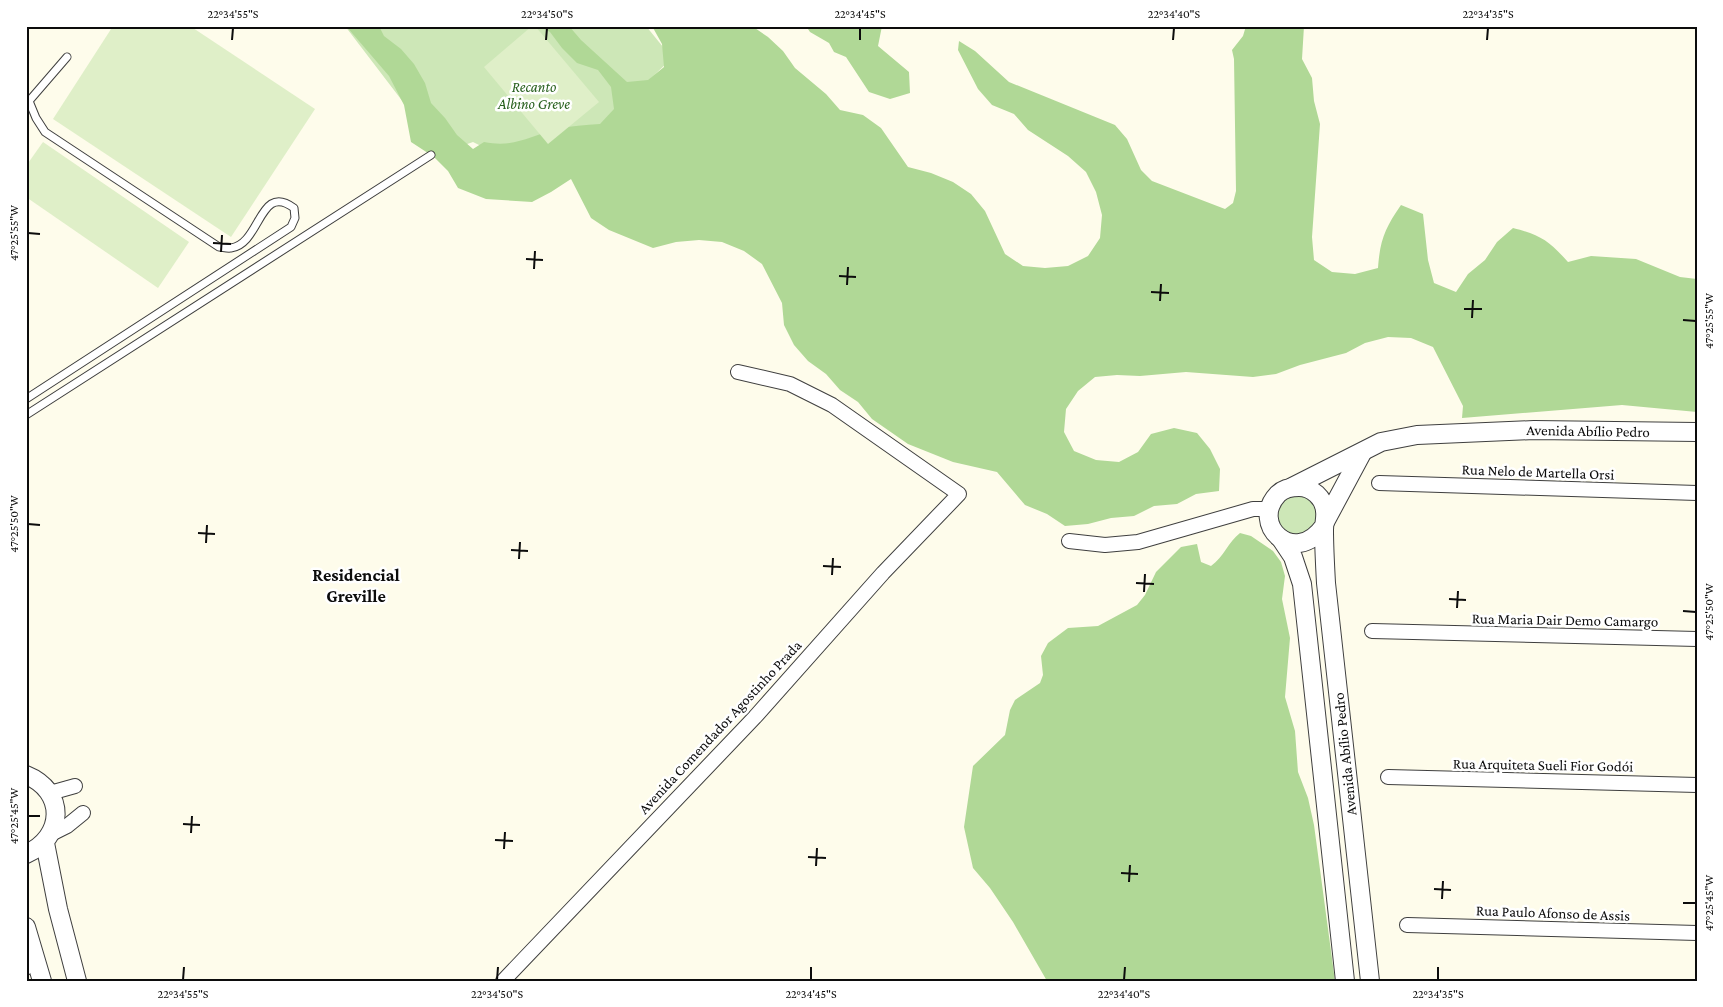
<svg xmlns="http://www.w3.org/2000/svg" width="1723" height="1007" font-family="'Crimson Pro',serif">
	<rect width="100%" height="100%" fill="#fefceb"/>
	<g fill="#cde7b7">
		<polygon points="345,26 646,26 672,58 561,165 519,165 473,142 442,153"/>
		<circle cx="1297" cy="515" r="20"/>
	</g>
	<g fill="#b0d896">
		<path d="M346 26H379L384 36 401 49 414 64 425 83 431 103 445 118 457 135 473 149 484 142C515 148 529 136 557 129 571 126 585 125 600 124L614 109 611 87 598 70 577 63 562 48 550 32 539 26H569L581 40 627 82 648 80 664 67 662 44 652 26H752L768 37 783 51 795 68 826 94 840 110 863 115 881 128 908 167 931 173 953 182 971 194 985 211 1005 254 1023 266 1045 268 1068 266 1088 256 1100 238 1102 215 1096 192 1086 172 1068 156 1028 130 1014 114 992 105 978 89 958 50 959 41 975 51 1009 82 1115 125 1127 139 1141 170 1152 181 1225 209 1233 203 1236 191 1234 59 1232 50 1243 36 1246 26H1304L1302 59 1312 78 1314 101 1320 124 1312 237 1314 260 1332 272 1355 274 1378 268C1380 240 1385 228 1401 205L1423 214 1428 260 1434 283 1456 292 1468 274 1485 260 1497 242 1513 228C1541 235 1549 241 1568 262L1591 256 1636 259 1680 277 1697 279V412L1622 405 1462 418 1463 406 1433 347 1411 338 1388 337 1365 343 1346 353 1300 365 1276 374 1253 377 1186 372 1140 376 1117 375 1095 377 1078 391 1066 409 1064 432 1074 451 1096 460 1119 462 1138 452 1151 434 1174 428 1197 433 1210 449 1220 469 1219 491 1196 494 1177 504 1154 506 1134 516 1111 518 1088 524 1065 526 1047 514 1025 505 997 472 953 462 908 444 872 419 858 402 840 390 826 374 808 361 794 345 784 325 782 303 762 264 744 251 722 242 699 240 676 242 653 248 609 230 591 218 571 179 551 192 532 202 486 199 458 188 448 171 434 157 411 142 404 105 389 76Z"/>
		<polygon points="806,26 882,26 878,46 909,72 910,93 890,99 869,92 846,57 834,52 829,43 810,32"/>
		<path d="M1240 533 1251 536 1273 551 1281 562 1285 576 1282 599 1290 638 1285 697 1295 731 1298 772 1308 798 1314 825 1335 981H1047L1013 922 990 888 973 868 964 827 973 766 1005 735 1010 710 1015 700 1040 683 1043 675 1041 656 1048 643 1068 628 1098 626 1137 605 1145 595 1156 572 1181 547 1197 544 1201 562 1211 566C1224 557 1228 542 1240 533Z"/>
	</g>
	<g fill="#dfefc8">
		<polygon points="113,26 190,26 315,109 231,237 53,119"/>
		<polygon points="532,26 535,26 599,102 548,144 484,67"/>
		<polygon points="43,142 189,242 158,288 26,197 26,166"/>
	</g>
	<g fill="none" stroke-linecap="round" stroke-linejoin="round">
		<defs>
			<g id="service">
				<path d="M26 399 291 227 295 218 294 208C259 182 261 244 231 248 228 249 222 247 219 247L45 132 36 118 29 101 67 57"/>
				<polyline points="26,415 431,155"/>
				<polyline points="26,972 36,964"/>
			</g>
			<g id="minor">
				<polyline points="1379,483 1697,493"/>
				<polyline points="1069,541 1105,545 1138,542 1253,509 1269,509"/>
				<polyline points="1372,631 1697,639"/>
				<polyline points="1388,777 1697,785"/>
				<polyline points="50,793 75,786"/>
				<polyline points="51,834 67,826 83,813"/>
				<polyline points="1407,925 1697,933"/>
				<polyline points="503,981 755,717 883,573 959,494 832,405 790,384 738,372"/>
			</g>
			<g id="tertiary">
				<polyline points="1292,487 1381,442 1417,435 1534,430 1697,432"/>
				<polyline points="1325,522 1362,453"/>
				<path d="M1324 526C1294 568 1249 524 1278 494 1284 488 1292 487 1299 487 1312 487 1324 498 1325 511 1326 517 1324 523 1324 530 1324 547 1325 565 1326 583L1370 981"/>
				<polyline points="1281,539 1293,557 1302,584 1345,981"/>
				<path d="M26 775C66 791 65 837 26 854"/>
				<polyline points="45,843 58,909 77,981"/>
				<polyline points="26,927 42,981"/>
			</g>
		</defs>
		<use href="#service" stroke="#3f3f3f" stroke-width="9"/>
		<use href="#minor" stroke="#3f3f3f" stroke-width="16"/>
		<use href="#tertiary" stroke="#3f3f3f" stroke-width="20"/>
		<use href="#service" stroke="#fff" stroke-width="7"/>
		<use href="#minor" stroke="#fff" stroke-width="14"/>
		<use href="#tertiary" stroke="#fff" stroke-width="18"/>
	</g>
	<path fill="none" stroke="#0c0c0c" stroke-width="2" d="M232 40 233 28M546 40 547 28M860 40V28M1173 40 1174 28M1487 40 1488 28M28 233 40 234M213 243 231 244M221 252 222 235M526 259 543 260M534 269 535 251M839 276 856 277M847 285 848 267M1151 292 1169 293M1160 301 1161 284M1464 309H1482M1472 318 1473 300M1683 320 1696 321M28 524 40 525M198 533 215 534M206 543 207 525M511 550 528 551M519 559 520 542M823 566 841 567M832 575 833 558M1136 583 1154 584M1144 592 1145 574M1449 599 1466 600M1457 608 1458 591M1683 611 1696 612M28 816H40M183 824 200 825M191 833 192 816M495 840 513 841M504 849 505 832M808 857 826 858M816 866 817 848M1121 873 1138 874M1129 882 1130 865M1434 889 1451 890M1442 899 1443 881M1683 903H1696M183 980 184 967M497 980 498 967M811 980V967M1124 980 1125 967M1438 980V967"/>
	<g text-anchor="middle" stroke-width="5" stroke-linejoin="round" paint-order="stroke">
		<g font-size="15" font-style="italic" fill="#29611f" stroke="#fff">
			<text x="534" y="92">Recanto<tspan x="534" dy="17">Albino Greve</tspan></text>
		</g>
		<g font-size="15" fill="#0c0c0c" stroke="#fff">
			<text transform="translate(1588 431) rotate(1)" y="5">Avenida Abílio Pedro</text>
			<text transform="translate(1538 472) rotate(2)" y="5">Rua Nelo de Martella Orsi</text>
			<text transform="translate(1565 620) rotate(1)" y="5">Rua Maria Dair Demo Camargo</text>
			<text transform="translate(720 727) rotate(-47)" y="5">Avenida Comendador Agostinho Prada</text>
			<text transform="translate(1345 754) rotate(-96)" y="5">Avenida Abílio Pedro</text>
			<text transform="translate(1543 765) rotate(1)" y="5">Rua Arquiteta Sueli Fior Godói</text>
			<text transform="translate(1553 913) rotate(2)" y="5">Rua Paulo Afonso de Assis</text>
		</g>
		<g font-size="18" font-weight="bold" fill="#0c0c0c" stroke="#fff">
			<text x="356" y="581">Residencial<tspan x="356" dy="21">Greville</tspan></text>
		</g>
	</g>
	<rect width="1723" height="1007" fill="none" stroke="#ffffff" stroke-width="55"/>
	<rect x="28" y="28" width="1668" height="952" fill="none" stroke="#0c0c0c" stroke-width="2"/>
	<g font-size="12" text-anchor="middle" fill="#0c0c0c">
		<text x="233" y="18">22°34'55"S</text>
		<text x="547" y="18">22°34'50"S</text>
		<text x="860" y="18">22°34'45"S</text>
		<text x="1174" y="18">22°34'40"S</text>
		<text x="1488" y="18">22°34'35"S</text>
		<text transform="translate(14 233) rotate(-90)" y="4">47°25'55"W</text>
		<text transform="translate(1709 321) rotate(-90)" y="4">47°25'55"W</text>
		<text transform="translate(14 524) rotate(-90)" y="4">47°25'50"W</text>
		<text transform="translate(1709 612) rotate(-90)" y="4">47°25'50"W</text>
		<text transform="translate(14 816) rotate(-90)" y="4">47°25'45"W</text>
		<text transform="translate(1709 903) rotate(-90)" y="4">47°25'45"W</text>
		<text x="183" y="998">22°34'55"S</text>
		<text x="497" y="998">22°34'50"S</text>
		<text x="811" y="998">22°34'45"S</text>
		<text x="1124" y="998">22°34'40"S</text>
		<text x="1438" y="998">22°34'35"S</text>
	</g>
</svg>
